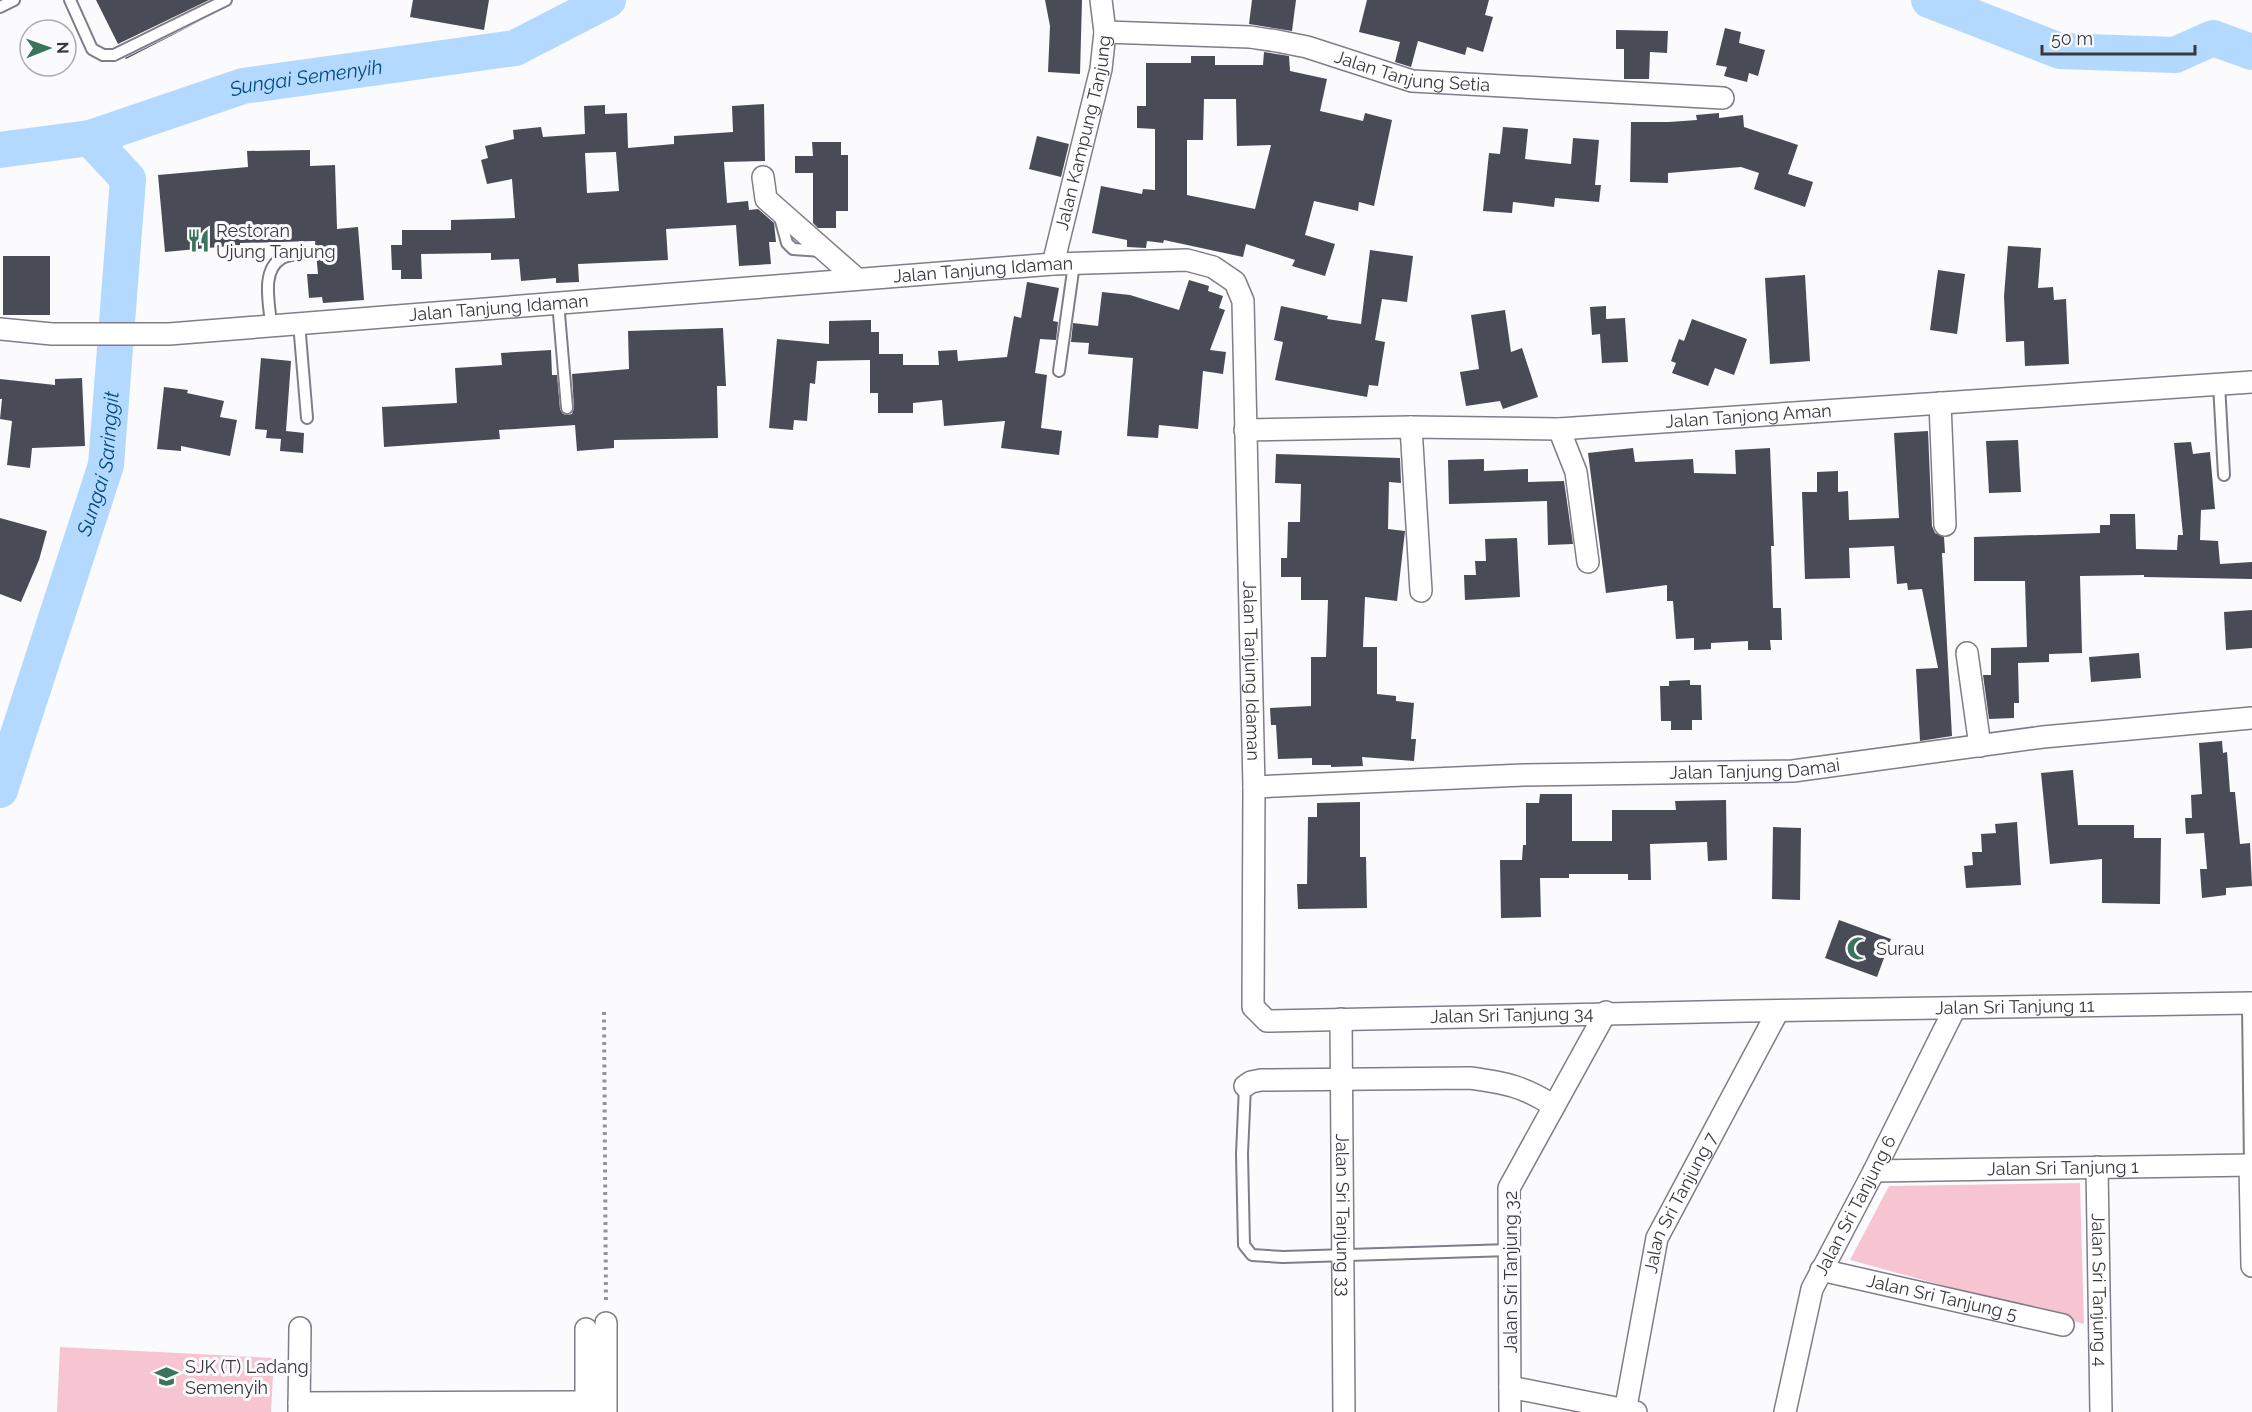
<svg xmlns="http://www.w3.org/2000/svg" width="2252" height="1412" font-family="Raleway,sans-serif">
	<rect width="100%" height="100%" fill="#fbfafd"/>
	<g fill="#f7c5d2">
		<polygon points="2080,1183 2084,1324 1850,1260 1889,1186"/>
		<polygon points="60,1347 274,1358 271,1412 57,1412"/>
	</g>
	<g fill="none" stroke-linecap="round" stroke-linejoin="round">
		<g stroke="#b4d9ff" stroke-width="36">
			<polyline points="1929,0 2060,51 2175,55 2213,38 2252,52"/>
			<path id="s1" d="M0 150 90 138 243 86 515 48 608 0"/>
			<path id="s2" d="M0 790 106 465 128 179 90 138"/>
		</g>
	</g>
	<g fill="#494b57" fill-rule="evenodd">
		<polygon points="96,0 209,0 118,44"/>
		<polygon points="413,0 489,0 484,30 410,17"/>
		<polygon points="1045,0 1082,0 1080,74 1048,72 1050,26"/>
		<polygon points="1252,0 1296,0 1292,31 1249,24"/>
		<polygon points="1367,0 1489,0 1485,15 1493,17 1483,52 1467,47 1465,55 1418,41 1411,67 1395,62 1400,42 1359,32"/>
		<polygon points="204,19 126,59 125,58"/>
		<polygon points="1725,28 1741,32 1739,43 1765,50 1758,76 1749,73 1747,82 1724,76 1727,67 1716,65"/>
		<polygon points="1616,30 1668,31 1667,53 1650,52 1649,79 1624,79 1624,49 1616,49"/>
		<path d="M1264 52 1289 56 1290 71 1327 79 1320 111 1363 121 1365 113 1392 120 1374 206 1359 202 1358 211 1314 201 1305 235 1335 244 1325 276 1292 266 1295 260 1246 244 1243 257 1164 240 1163 243 1147 241 1146 248 1127 247V240L1092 233 1101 186 1142 194 1143 189 1155 190V129L1137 128V106H1146V63H1191V56H1215V65H1263ZM1204 99H1236L1237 146 1271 145 1255 209 1187 195V140H1203Z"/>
		<path d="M764 104 765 161 724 162 727 203 748 201 749 210 758 209 774 223 776 242H769L771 264 739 266 736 225 666 229 668 260 578 264 579 282 556 283V278L521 281 519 259 491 260V253L421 254 422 279H401V270H392L391 245H402V230H451V220L515 218 512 179 487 184 481 160 488 158 485 146 514 139 513 130 541 127 543 137 585 134 584 106 605 105V114L627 113 628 148 674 144V136L733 132 732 106ZM616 152 619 191 587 193 585 153Z"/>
		<polygon points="1719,113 1719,118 1743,115 1744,127 1798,145 1788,174 1813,182 1805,207 1754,189 1759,173 1741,167 1668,173 1668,183 1630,182 1631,122 1669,122 1697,120 1696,115"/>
		<polygon points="1503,127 1528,129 1525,159 1571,164 1573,138 1599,140 1595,185 1601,185 1599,202 1555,198 1554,207 1513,202 1512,213 1483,211 1489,153 1500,154"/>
		<polygon points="1037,136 1069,144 1061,177 1029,169"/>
		<polygon points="812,142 841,142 841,155 848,155 848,211 836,211 836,228 818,228 813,223 813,173 795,173 795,156 813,156"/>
		<polygon points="310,150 310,166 335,165 337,229 358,227 364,300 323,303 322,297 309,298 307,274 318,274 315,241 240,243 240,245 165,252 158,175 248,167 247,151"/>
		<polygon points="2008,246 2041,248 2038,288 2053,287 2054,300 2066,299 2069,364 2025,366 2024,341 2006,342 2004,296"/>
		<polygon points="1370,250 1413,256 1407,302 1382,299 1375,340 1385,342 1378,386 1369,385 1367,397 1275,380 1283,342 1274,340 1281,306 1328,316 1327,319 1361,324"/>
		<rect x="3" y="256" width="47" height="59"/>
		<polygon points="1938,270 1965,274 1957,334 1930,330"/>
		<polygon points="1805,275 1810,361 1770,364 1765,278"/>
		<polygon points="1189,280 1209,286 1208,291 1223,296 1219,308 1225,310 1210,350 1226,352 1223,374 1203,371 1198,429 1159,425 1158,438 1127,436 1133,358 1088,354 1089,343 1071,342 1073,323 1098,326 1102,292 1130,295 1179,310"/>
		<polygon points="1027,282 1059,288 1053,321 1058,322 1056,340 1040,339 1035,373 1047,375 1041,428 1062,431 1059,455 1001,448 1005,421 944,426 942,400 913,403 913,413 878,413 878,393 870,393 870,360 817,361 815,384 810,383 807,421 794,420 793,430 769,428 777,339 829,344 829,321 871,320 871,332 879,332 879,354 903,354 903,365 939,365 938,351 957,350 958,361 1007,357 1014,316 1021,318"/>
		<polygon points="1606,306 1606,319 1625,318 1628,362 1602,363 1600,334 1592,335 1590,307"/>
		<polygon points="1505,310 1511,352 1522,348 1538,397 1503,409 1500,401 1466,406 1460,372 1479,369 1471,315"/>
		<polygon points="1692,319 1747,339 1734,375 1715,368 1708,386 1672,373 1676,363 1671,361 1679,339 1684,341"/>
		<polygon points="723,328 726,386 717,386 718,438 614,440 614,448 577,451 575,425 499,430 500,439 384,447 382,407 457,403 455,368 502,365 501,353 551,350 552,375 557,375 560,409 563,414 568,415 572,414 574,408 572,374 629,369 628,331"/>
		<polygon points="261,358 291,361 286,431 304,433 303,453 280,451 281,439 266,438 267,430 255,429"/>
		<polygon points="82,378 85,446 32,448 30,468 7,465 12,421 0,419 2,399 0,399 0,379 55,385 55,379"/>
		<polygon points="164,387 188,390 187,393 224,401 220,417 237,420 230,456 181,446 181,451 157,449"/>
		<polygon points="1928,431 1932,526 1935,533 1944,537 1945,553 1942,553 1952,736 1920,741 1916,669 1938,668 1922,589 1908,590 1907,583 1897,584 1894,546 1849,548 1850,578 1805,579 1802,492 1817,492 1817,472 1838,471 1838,492 1848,491 1849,520 1899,518 1894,433"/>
		<polygon points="2018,440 2021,492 1989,493 1986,441"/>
		<polygon points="2191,442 2193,454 2210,452 2215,509 2201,510 2200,540 2218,541 2220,564 2252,562 2252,579 2144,577 2144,575 2080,576 2082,653 2049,654 2049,662 2018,663 2019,703 2014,703 2014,718 1989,719 1983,675 1991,675 1991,648 2027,647 2025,581 1974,581 1974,537 2100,533 2100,525 2110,525 2110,514 2135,514 2136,549 2177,550 2178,535 2183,535 2174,443"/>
		<polygon points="1633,448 1635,462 1693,459 1694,473 1736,474 1735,450 1770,448 1774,546 1771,546 1773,608 1781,608 1782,640 1770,640 1771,650 1748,650 1748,641 1711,643 1711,649 1694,650 1694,638 1676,639 1673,601 1667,601 1667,585 1606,593 1588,453"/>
		<polygon points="1276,454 1400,458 1401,483 1389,482 1388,529 1405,531 1397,601 1365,597 1363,647 1377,647 1377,694 1396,696 1396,701 1414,703 1411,739 1416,739 1414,761 1362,757 1363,766 1331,767 1331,765 1312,765 1312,758 1278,759 1276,725 1271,725 1270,708 1311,706 1311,657 1326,657 1328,600 1301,600 1301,577 1281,577 1281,558 1287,558 1288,522 1300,522 1301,484 1275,483"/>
		<polygon points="1484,459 1484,471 1528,469 1528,482 1564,481 1573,544 1548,545 1547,501 1449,504 1448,460"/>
		<polygon points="0,518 47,531 39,560 21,602 0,594"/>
		<polygon points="1517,538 1520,597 1465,600 1464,575 1476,575 1475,561 1486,561 1485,539"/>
		<polygon points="2252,610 2252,648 2226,650 2224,612"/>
		<polygon points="2139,653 2141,678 2091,682 2089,657"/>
		<polygon points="1690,680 1690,685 1701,685 1702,720 1692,720 1692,730 1671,730 1671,721 1661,721 1660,686 1669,686 1669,681"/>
		<polygon points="2222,741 2223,753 2227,752 2230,792 2235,792 2240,844 2250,843 2252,886 2226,888 2226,895 2202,898 2200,869 2207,869 2204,833 2186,834 2185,818 2192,818 2191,795 2202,794 2199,743"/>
		<polygon points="2073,770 2078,825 2134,825 2134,838 2161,838 2160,904 2102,903 2102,859 2050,864 2041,773"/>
		<polygon points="1540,794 1572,794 1572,841 1612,841 1612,810 1676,810 1675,801 1726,800 1727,860 1708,861 1707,842 1650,844 1651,880 1628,880 1628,874 1569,874 1569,878 1540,878 1541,917 1501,918 1500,860 1522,860 1523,845 1526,845 1526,803 1539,803"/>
		<polygon points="1360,802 1360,857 1366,857 1367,908 1298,909 1297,884 1307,884 1308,817 1317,817 1317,803"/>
		<polygon points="2017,822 2021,885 1966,888 1964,866 1973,865 1972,852 1982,852 1981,834 1996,833 1995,824"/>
		<polygon points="1773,827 1801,828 1800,900 1772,899"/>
		<polygon points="1839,920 1891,939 1877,977 1825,958"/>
	</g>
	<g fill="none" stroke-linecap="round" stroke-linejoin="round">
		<defs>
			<g id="service">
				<polyline points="70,0 92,49 103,55 114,55 226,0"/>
				<polyline points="0,7 14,0"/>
				<polyline points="779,214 787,243 793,249 822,251"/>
				<polyline points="558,302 567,408"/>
				<polyline points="299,323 307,418"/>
				<path d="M271 325C270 306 260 270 282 258 290 254 302 254 310 253"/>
				<polyline points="1059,371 1074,264"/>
				<polyline points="2219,384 2224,475"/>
				<polyline points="2248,1003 2250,1165"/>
				<polyline points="1245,1086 1242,1154 1244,1245 1252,1255 1283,1257 1510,1250"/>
			</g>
			<g id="minor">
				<path id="s3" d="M1105 32 1250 37 1277 41 1307 47 1412 81 1723 98"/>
				<polyline points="763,177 766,199 857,279"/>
				<path id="s4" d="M1053 264 1101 69 1105 32 1101 0"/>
				<path id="s5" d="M0 329 52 334H169L1053 264 1187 260 1213 267 1235 282 1243 301 1254 787 1253 1007 1267 1021C1595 1012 1924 1009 2252 1003"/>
				<polyline points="1940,403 1945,525"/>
				<polyline points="1411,427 1421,591"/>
				<polyline points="1559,429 1576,472 1588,562"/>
				<path id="s6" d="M1245 430 1411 427 1559 429 2252 382"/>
				<polyline points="1967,653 1980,746"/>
				<path id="s7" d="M1254 787 1523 775 1793 771 2043 737 2252 718"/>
				<path id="s8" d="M1341 1019 1344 1412"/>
				<path d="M1245 1086 1251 1082 1261 1080 1470 1078C1506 1083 1523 1086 1554 1106"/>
				<polyline points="2250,1165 2252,1266"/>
				<path id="s9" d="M2097 1167 2101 1412"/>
				<path id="s10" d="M1874 1171 2252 1165"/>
				<path id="s11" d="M1821 1270 2063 1325"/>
				<polyline points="606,1323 606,1412"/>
				<polyline points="586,1329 586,1412"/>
				<polyline points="1510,1387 1636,1412"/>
				<polyline points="299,1403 586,1402"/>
				<polyline points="299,1412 300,1328"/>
				<polyline points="1510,1412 1509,1188 1606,1012"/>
				<path id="s12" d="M1625 1412 1657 1238 1778 1011"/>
				<path id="s13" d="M1785 1412 1812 1289 1874 1171 1955 1008"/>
			</g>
		</defs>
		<use href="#service" stroke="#817c89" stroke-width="14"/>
		<use href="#minor" stroke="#817c89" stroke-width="24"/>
		<polyline stroke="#949397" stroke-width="4" stroke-dasharray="3 4.5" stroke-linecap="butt" points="604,1012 606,1304"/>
		<use href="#service" stroke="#fff" stroke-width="10"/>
		<use href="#minor" stroke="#fff" stroke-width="21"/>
	</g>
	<defs>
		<symbol id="restaurant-bare" viewBox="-9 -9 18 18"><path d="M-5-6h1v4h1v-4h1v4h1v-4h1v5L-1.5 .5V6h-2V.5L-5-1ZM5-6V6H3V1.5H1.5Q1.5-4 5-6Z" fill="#3a745d" stroke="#fbfafd" stroke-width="2.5" paint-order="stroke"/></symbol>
		<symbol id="mosque-bare" viewBox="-9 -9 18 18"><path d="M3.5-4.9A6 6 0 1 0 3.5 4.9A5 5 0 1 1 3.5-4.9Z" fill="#3a745d" stroke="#fbfafd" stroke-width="2.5" paint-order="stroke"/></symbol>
		<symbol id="school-bare" viewBox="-9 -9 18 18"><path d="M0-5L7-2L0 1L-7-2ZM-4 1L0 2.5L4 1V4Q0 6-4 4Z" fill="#3a745d" stroke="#fbfafd" stroke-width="2.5" paint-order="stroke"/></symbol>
	</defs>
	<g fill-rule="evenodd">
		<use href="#restaurant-bare" x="182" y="224" width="33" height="33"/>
		<use href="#mosque-bare" x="1842" y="932" width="33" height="33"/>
		<use href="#school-bare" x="150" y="1360" width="33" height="33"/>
	</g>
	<g text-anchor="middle" stroke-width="6" stroke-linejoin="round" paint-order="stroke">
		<g font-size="18" fill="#3a383d" stroke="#fbfafd">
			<text dy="6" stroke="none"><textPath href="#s3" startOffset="312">Jalan Tanjung Setia</textPath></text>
			<text dy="6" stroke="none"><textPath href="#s4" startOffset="135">Jalan Kampung Tanjung</textPath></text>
			<text dy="6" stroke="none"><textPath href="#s5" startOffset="986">Jalan Tanjung Idaman</textPath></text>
			<text dy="6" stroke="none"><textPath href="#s5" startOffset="500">Jalan Tanjung Idaman</textPath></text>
			<text dy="6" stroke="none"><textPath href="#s6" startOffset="504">Jalan Tanjong Aman</textPath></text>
			<text dy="6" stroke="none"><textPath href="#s5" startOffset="1634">Jalan Tanjung Idaman</textPath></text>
			<text dy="6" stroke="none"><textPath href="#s7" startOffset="501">Jalan Tanjung Damai</textPath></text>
			<text dy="6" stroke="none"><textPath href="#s5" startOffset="2738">Jalan Sri Tanjung 11</textPath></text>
			<text dy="6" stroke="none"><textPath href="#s5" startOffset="2235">Jalan Sri Tanjung 34</textPath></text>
			<text dy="6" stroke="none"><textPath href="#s10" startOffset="189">Jalan Sri Tanjung 1</textPath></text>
			<text dy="6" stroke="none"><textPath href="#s12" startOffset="218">Jalan Sri Tanjung 7</textPath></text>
			<text dy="6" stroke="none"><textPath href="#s13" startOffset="220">Jalan Sri Tanjung 6</textPath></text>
			<text dy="6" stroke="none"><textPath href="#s8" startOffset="196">Jalan Sri Tanjung 33</textPath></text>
			<text transform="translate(1511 1272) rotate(-90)" y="6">Jalan Sri Tanjung 32</text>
			<text dy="6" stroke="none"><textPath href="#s9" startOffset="123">Jalan Sri Tanjung 4</textPath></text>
			<text dy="6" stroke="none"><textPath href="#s11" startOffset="124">Jalan Sri Tanjung 5</textPath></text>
		</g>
		<g font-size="18" fill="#3a383d" stroke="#fbfafd" text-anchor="start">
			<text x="216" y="237">Restoran<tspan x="216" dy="21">Ujung Tanjung</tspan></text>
			<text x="1876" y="955">Surau</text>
			<text x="185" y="1373">SJK (T) Ladang<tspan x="185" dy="21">Semenyih</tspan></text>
		</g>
		<g font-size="20" font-style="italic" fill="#004981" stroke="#fbfafd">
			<text dy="7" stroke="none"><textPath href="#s1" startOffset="316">Sungai Semenyih</textPath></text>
			<text dy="7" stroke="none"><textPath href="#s2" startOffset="342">Sungai Saringgit</textPath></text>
		</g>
	</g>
	<g transform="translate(48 48) rotate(89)"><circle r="28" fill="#fbfafd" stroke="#aeacb0" stroke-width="1.5"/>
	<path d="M0-4.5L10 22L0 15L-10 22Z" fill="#3a745d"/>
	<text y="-9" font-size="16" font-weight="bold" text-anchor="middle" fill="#3a383d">N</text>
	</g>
	<path d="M2042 45v9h153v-9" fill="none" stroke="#3a383d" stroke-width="3"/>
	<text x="2051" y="45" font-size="18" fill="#3a383d" stroke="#fbfafd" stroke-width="4.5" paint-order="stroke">50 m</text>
</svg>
